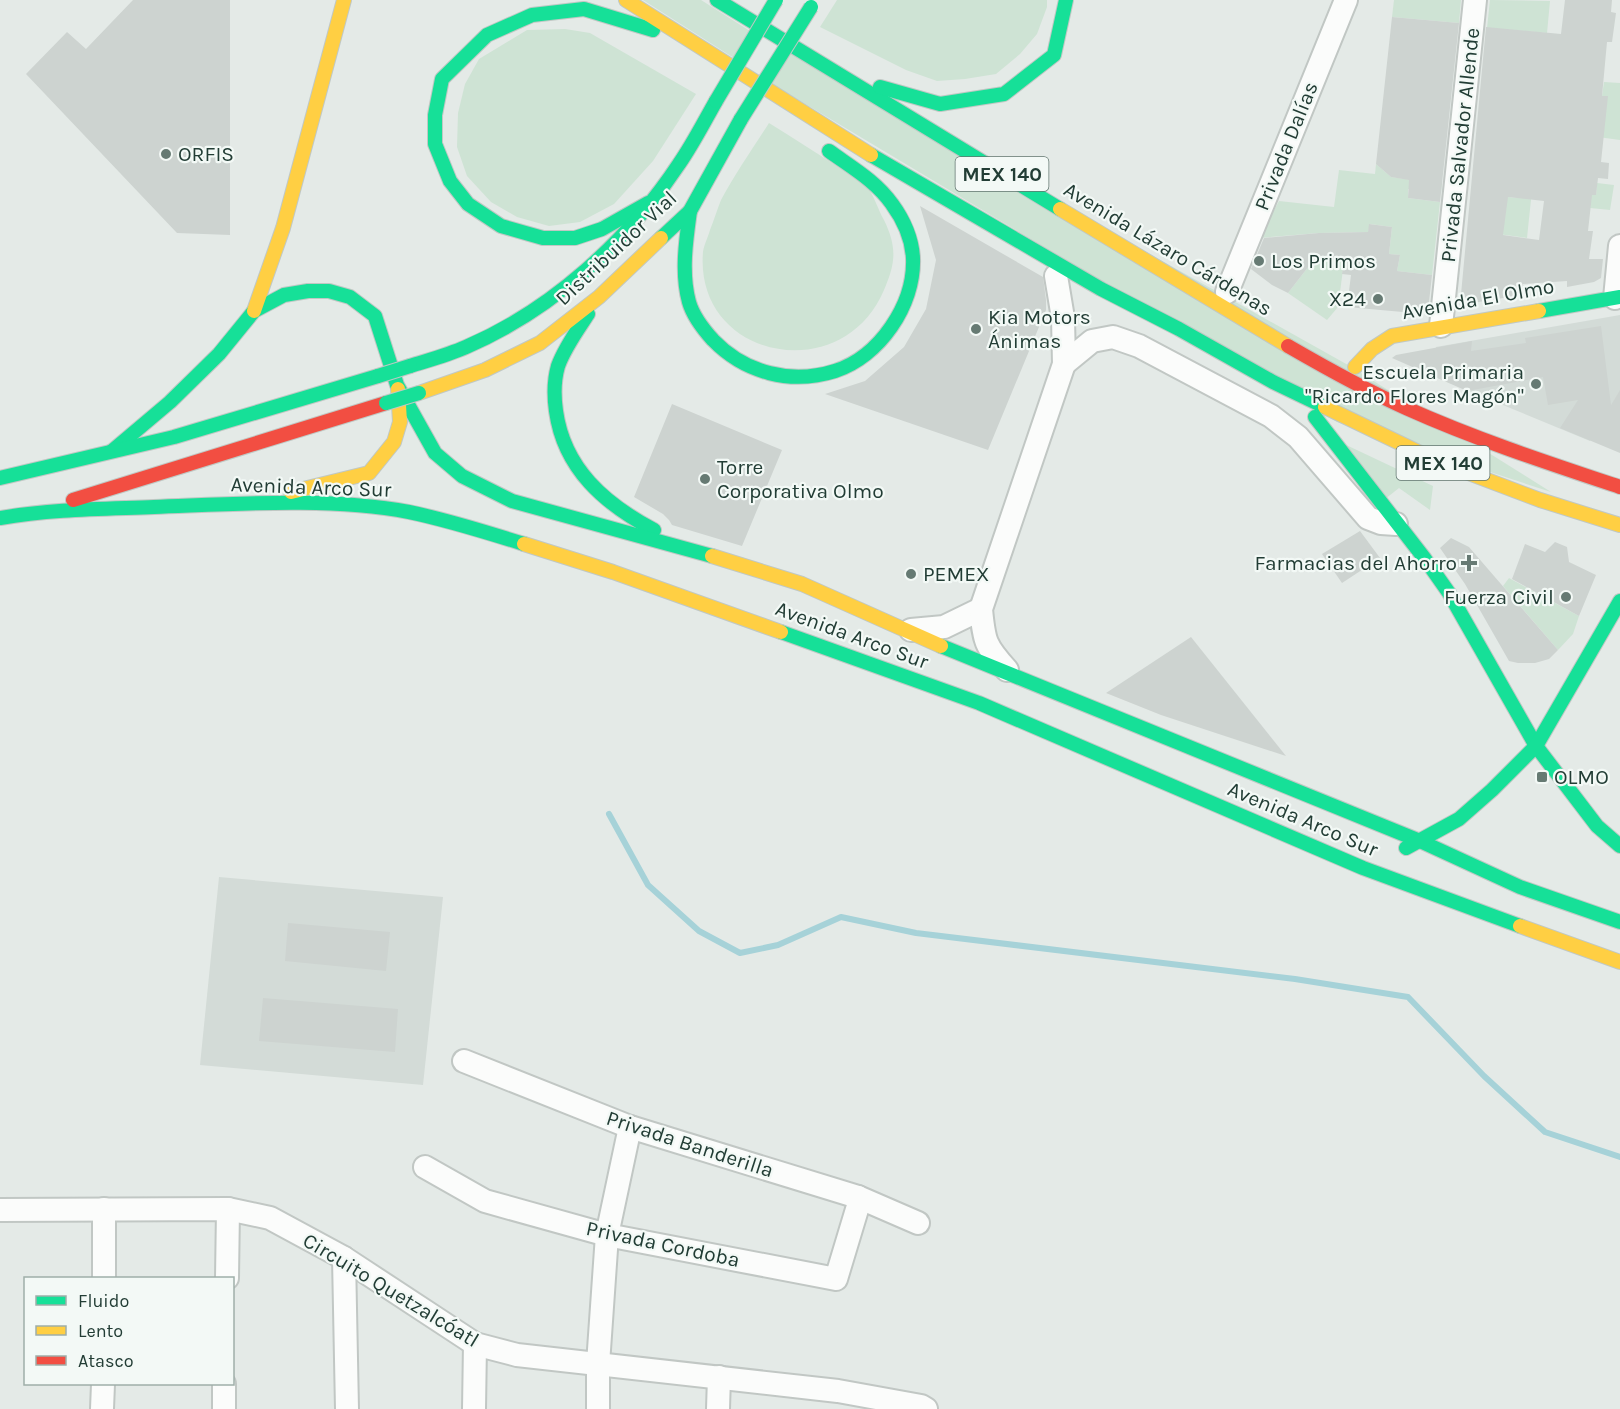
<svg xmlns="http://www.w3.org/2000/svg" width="1620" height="1409" font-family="Karla,sans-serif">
	<rect width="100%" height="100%" fill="#e4eae7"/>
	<g fill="#d3dbd7">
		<polygon points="1620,315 1620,391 1590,441 1435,377 1436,347"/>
		<polygon points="219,877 443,897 423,1085 200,1065"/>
	</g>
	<g fill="#cee3d4">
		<polygon points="643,0 701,0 750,31 734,58"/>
		<polygon points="837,0 1047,0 1047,7 1037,34 1020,54 996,74 965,79 937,81 906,70 820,27"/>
		<polygon points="1394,0 1461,0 1459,23 1392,17"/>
		<polygon points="1490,0 1550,1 1547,33 1487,28"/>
		<polygon points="565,29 590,33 696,94 653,161 614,204 580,222 549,226 517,217 491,202 467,176 457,147 458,113 465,84 479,59 527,30"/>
		<polygon points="791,53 1348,365 1551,492 1337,422 772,84"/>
		<polygon points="1604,82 1620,83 1620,140 1598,137 1607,96 1602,96"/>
		<path d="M769 123C792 137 815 152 838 167 846 172 858 177 865 184 873 192 878 210 884 220 897 247 896 262 884 290 842 389 694 359 703 252 704 245 708 237 710 230 714 220 717 210 721 200 735 174 753 148 769 123Z"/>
		<polygon points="1376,164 1391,177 1442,184 1441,193 1408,189 1408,198 1440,202 1432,275 1397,271 1400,255 1389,254 1392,227 1370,224 1368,232 1319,233 1259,238 1279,201 1334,207 1339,170 1375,174"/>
		<polygon points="1597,183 1614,185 1610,210 1590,208 1591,195 1596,195"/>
		<polygon points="1519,189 1532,190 1527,238 1468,230 1508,197 1518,198"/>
		<polygon points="1316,257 1344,262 1338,307 1327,320 1288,293"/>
		<polygon points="1342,443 1433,486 1430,510 1399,488 1380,503"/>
		<polygon points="1509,578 1579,616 1573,634 1558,650 1503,586"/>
	</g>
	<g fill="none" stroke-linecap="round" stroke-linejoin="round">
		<polyline stroke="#a6d2d8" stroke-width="6" points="609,814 648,885 699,931 740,953 778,945 841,917 916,933 1295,979 1408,997 1484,1076 1545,1132 1620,1157"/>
	</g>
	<g fill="#cdd3d0" fill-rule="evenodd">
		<polygon points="133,0 230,0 230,235 177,233 26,74 67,32 86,49"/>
		<path d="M1565 0H1612L1611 12 1616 13 1612 42H1607L1602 96H1608L1601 162 1609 163 1608 179 1598 178 1596 195H1592L1588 231H1593L1589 259H1603L1601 278 1594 282 1567 287V281L1523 284 1522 295 1460 305 1486 27 1561 34ZM1508 197 1544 201 1539 240 1503 235Z"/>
		<polygon points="1392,17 1459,23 1440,202 1408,198 1409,180 1391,177 1376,164"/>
		<polygon points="920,206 1043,277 1046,300 1046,310 988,450 825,394 865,381 904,347 926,309 936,260"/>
		<polygon points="1369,224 1392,227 1389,254 1400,255 1397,271 1432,275 1428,311 1414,313 1347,307 1351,275 1342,274 1344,262 1316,257 1288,293 1272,285 1251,269 1264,238 1319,233 1368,232"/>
		<polygon points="1601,326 1611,405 1620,390 1620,453 1560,428 1578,400 1548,405 1543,377 1467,391 1392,358 1396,355 1472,341 1471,351 1526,343 1525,338"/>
		<polygon points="672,404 782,450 742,546 672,525 669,520 663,514 634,497"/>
		<polygon points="1360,531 1380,558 1342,583 1322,554"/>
		<polygon points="1451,538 1469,547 1558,650 1549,659 1535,663 1518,663 1509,661 1465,584 1440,548"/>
		<polygon points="1555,542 1567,547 1569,562 1596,575 1579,616 1512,579 1525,544 1545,552"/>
		<polygon points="1191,637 1286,756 1161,715 1106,693"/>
		<polygon points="288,923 390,932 386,971 285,961"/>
		<polygon points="263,998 398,1009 395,1052 259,1041"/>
	</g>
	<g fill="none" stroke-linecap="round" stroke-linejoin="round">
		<defs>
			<g id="street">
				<polyline points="1227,292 1346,0"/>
				<polyline points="1615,298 1620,246"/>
				<polyline points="1441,326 1475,0"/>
				<polyline points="1064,364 1092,341 1113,337 1139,346 1271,416 1298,437 1368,518 1381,523 1396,524"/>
				<polyline points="911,630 944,627 981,609"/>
				<path d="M1007 670C985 646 984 641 981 609L1064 364 1063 318 1056 276"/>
				<polyline points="464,1061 630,1127 858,1197 918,1223"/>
				<polyline points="425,1167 485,1201 607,1235 836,1279 858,1206 858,1197"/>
				<polyline points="0,1210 228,1209 270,1218 344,1258 475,1344 517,1355 838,1391 921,1406 926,1409"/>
				<polyline points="344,1258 347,1409"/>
				<polyline points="104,1278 104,1209"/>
				<polyline points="227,1278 228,1209"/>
				<polyline points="102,1409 103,1384"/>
				<polyline points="224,1409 224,1384"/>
				<polyline points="474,1409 475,1344"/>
				<polyline points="598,1409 598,1364 607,1235 630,1127"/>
				<polyline points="718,1409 719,1377"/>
			</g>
			<g id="fast">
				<polyline points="717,0 1060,209"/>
				<polyline points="880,87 940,104 1004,94 1054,55 1066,0"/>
				<polyline points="871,155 1101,289 1179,329 1273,382 1325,407"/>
				<polyline points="648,203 602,229 575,238 543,238 501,226 468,204 450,181 435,144 435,115 442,79 487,35 532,15 584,9 653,30"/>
				<path d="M690 211C686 240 681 273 689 302 693 316 703 329 713 340 745 373 791 385 835 371 879 357 915 305 913 258 912 239 903 219 892 204 876 181 851 167 829 151"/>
				<polyline points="661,238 690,211 741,119"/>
				<polyline points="1539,311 1620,297"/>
				<path d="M588 314C577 331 565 347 558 366 554 380 554 397 556 411 564 469 605 504 654 530"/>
				<path d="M410 366C429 360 448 355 466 347 552 310 628 241 679 164 693 144 704 122 716 101"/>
				<polyline points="1315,417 1425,559 1449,593 1536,746 1597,826 1620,846"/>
				<polyline points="112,451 170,402 219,354 254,311 284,295 308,291 329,291 350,297 375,316 397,385 435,453 462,476 512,501 712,556"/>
				<polyline points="0,478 174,437 378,376"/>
				<path d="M0 518C51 509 103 509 154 507 236 504 329 497 409 512 448 520 486 532 524 544"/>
				<polyline points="781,632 979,703 1363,868 1520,926"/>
				<polyline points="941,646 1420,841 1520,887 1620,922"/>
				<polyline points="1406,848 1459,819 1492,790 1536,746 1620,601"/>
			</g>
			<g id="slow">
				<polyline points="626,0 871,155"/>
				<polyline points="1060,209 1288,346"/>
				<polyline points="254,311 283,228 344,0"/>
				<polyline points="1355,367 1372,349 1392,336 1539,311"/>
				<polyline points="419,393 485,370 540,343 599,297 661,238"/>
				<polyline points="1325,407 1437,461 1540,500 1620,525"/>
				<polyline points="291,492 369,473 394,442 400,422 398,389"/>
				<polyline points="524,544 613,572 781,632"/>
				<polyline points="712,556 802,584 941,646"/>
				<polyline points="1520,926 1620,962"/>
			</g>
			<g id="jam">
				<path d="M1288 346C1326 368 1365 390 1406 408 1475 439 1548 463 1620 487"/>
				<polyline points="73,500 386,403"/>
			</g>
		</defs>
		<use href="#street" stroke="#c1c7c4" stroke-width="26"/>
		<use href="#fast" stroke="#c0c8c4" stroke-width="16"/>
		<use href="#slow" stroke="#c0c8c4" stroke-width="16"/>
		<use href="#jam" stroke="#c0c8c4" stroke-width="16"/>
		<use href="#street" stroke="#fbfcfb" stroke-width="22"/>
		<use href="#fast" stroke="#16e098" stroke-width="14"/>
		<use href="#slow" stroke="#ffcf43" stroke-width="14"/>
		<use href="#jam" stroke="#f24e42" stroke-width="14"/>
		<defs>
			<g id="fast-bridge">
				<polyline points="716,101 776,0"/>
				<polyline points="741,119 811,7"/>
				<polyline points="378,376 410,366"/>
				<polyline points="386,403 419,393"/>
			</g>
		</defs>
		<use href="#fast-bridge" stroke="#c0c8c4" stroke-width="16" stroke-linecap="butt"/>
		<use href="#fast-bridge" stroke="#16e098" stroke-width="14"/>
	</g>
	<g fill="#667a73" stroke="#f3f9f6" stroke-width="2">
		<circle cx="166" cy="154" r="6"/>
		<circle cx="1259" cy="261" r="6"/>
		<circle cx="1378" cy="299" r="6"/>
		<circle cx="976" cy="329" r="6"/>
		<circle cx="1536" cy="384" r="6"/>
		<circle cx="705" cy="479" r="6"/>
		<path d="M1466 554h6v6h6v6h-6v6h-6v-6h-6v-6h6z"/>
		<circle cx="911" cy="574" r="6"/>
		<circle cx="1566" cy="597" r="6"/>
		<rect x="1536" y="771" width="12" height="12" rx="3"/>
	</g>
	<g text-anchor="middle" stroke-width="4.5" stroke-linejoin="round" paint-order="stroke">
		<g fill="#f3f9f6" stroke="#61756f" stroke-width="1.5">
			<rect x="955.5" y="157" width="93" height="34" rx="4.5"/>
			<rect x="1396.5" y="446" width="93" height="34" rx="4.5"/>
		</g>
		<g font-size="20" font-weight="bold" fill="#223d35">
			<text x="1002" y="181">MEX 140</text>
			<text x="1443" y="470">MEX 140</text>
		</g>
		<g font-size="21" fill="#223d35" stroke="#f3f9f6">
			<text transform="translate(1460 145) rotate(-84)" y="7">Privada Salvador Allende</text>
			<text transform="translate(1286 146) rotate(-68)" y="7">Privada Dalías</text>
			<text transform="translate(616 248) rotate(-43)" y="7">Distribuidor Vial</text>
			<text transform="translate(1168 249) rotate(31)" y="7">Avenida Lázaro Cárdenas</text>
			<text transform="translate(1478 299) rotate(-10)" y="7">Avenida El Olmo</text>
			<text transform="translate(311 487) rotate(2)" y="7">Avenida Arco Sur</text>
			<text transform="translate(852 635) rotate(20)" y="7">Avenida Arco Sur</text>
			<text transform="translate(1303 819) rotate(23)" y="7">Avenida Arco Sur</text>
			<text transform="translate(690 1144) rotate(18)" y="7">Privada Banderilla</text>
			<text transform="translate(663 1244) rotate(12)" y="7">Privada Cordoba</text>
			<text transform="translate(391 1290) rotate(31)" y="7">Circuito Quetzalcóatl</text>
		</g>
		<g font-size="21" fill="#223d35" stroke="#f3f9f6" text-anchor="start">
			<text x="178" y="161">ORFIS</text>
			<text x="1271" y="268">Los Primos</text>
			<text x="1366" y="306" text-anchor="end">X24</text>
			<text x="988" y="324">Kia Motors<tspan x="988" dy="24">Ánimas</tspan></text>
			<text x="1524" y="379" text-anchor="end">Escuela Primaria<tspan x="1524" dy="24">"Ricardo Flores Magón"</tspan></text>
			<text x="717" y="474">Torre<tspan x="717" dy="24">Corporativa Olmo</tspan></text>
			<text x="1457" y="570" text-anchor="end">Farmacias del Ahorro</text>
			<text x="923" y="581">PEMEX</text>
			<text x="1554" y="604" text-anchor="end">Fuerza Civil</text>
			<text x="1554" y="784">OLMO</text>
		</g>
	</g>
	<rect x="24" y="1277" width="210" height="108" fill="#f3f9f6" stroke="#9faea9" stroke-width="1.5"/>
	<rect x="36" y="1296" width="30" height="9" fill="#16e098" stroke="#9faea9" stroke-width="1.5"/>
	<text x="78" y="1307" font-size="18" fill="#223d35">Fluido</text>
	<rect x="36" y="1326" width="30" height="9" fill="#ffcf43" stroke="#9faea9" stroke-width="1.5"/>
	<text x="78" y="1337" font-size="18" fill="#223d35">Lento</text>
	<rect x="36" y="1356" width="30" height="9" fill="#f24e42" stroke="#9faea9" stroke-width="1.5"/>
	<text x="78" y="1367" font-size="18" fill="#223d35">Atasco</text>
</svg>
